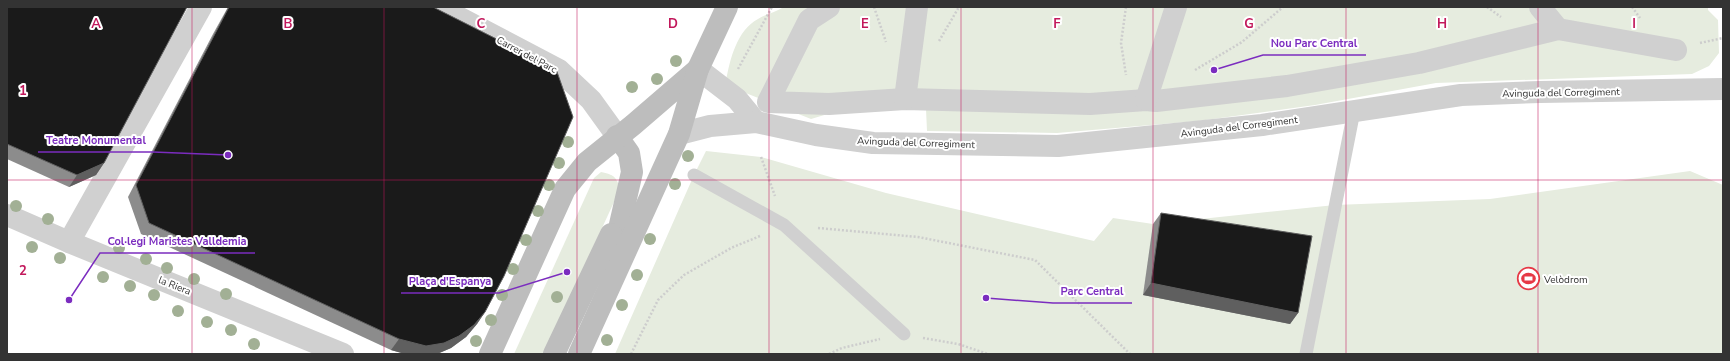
<svg xmlns="http://www.w3.org/2000/svg" width="1730" height="361" font-family="'Nunito Sans',sans-serif">
	<rect width="100%" height="100%" fill="#fff"/>
	<g fill="#e6ecdf">
		<path d="M784 7H1708V10L1718 20 1719 53 1709 66 1692 74 1436 83 1315 105 1198 121 1057 133 927 131 926 109 851 107 811 119 738 90 726 81C730 59 737 30 758 19 766 14 776 12 784 7Z"/>
		<polygon points="706,151 761,157 886,193 1094,241 1113,218 1153,224 1335,205 1490,199 1690,171 1723,185 1723,354 615,354 694,175"/>
		<path d="M601 172C614 175 616 176 620 189L544 354H514L594 178Z"/>
	</g>
	<g fill="none" stroke-linecap="round" stroke-linejoin="round">
		<g stroke="#cdcdcd" stroke-width="2.5" stroke-dasharray="2 2" stroke-linecap="butt">
			<polyline points="874,7 886,42"/>
			<polyline points="1126,7 1121,43 1126,75"/>
			<polyline points="1487,7 1501,17"/>
			<polyline points="1632,7 1640,18"/>
			<polyline points="939,41 959,7"/>
			<polyline points="1700,43 1723,38"/>
			<polyline points="738,69 772,7"/>
			<polyline points="1195,70 1242,42 1283,7"/>
			<polyline points="761,157 775,196"/>
			<polyline points="818,228 918,237 1035,260 1130,354"/>
			<polyline points="923,338 958,344 988,354"/>
			<polyline points="631,354 658,300 684,275 731,248 760,236"/>
			<polyline points="829,354 842,348 880,339"/>
		</g>
		<g stroke="#d0d0d0" stroke-width="13">
			<polyline points="694,175 784,225 904,334"/>
			<polyline points="1306,354 1354,111"/>
		</g>
		<g stroke="#d0d0d0" stroke-width="22">
			<polyline points="439,7 559,70 591,100 617,136"/>
			<polyline points="829,7 809,20 768,102 829,104 905,99 1090,104 1146,100 1156,101 1287,86 1419,63 1558,29"/>
			<polyline points="1540,7 1558,29 1676,50"/>
			<polyline points="698,69 737,99 756,122"/>
			<polyline points="905,99 917,7"/>
			<polyline points="1146,100 1176,7"/>
			<polyline points="679,134 710,126 756,122 816,135 873,143 1058,146 1262,125 1461,95 1540,92 1723,89"/>
			<polyline points="7,215 69,242 343,354"/>
			<polyline points="69,242 201,7"/>
		</g>
		<g stroke="#bdbdbd" stroke-width="22">
			<polyline points="613,255 632,172 629,153 617,136"/>
			<polyline points="490,354 565,189 587,162 633,125 698,69"/>
			<polyline points="554,354 611,234"/>
			<polyline points="579,354 679,134 698,69 727,7"/>
		</g>
	</g>
	<g fill="#a2b095">
		<circle cx="676" cy="61" r="6"/>
		<circle cx="657" cy="79" r="6"/>
		<circle cx="632" cy="87" r="6"/>
		<circle cx="568" cy="142" r="6"/>
		<circle cx="688" cy="156" r="6"/>
		<circle cx="559" cy="163" r="6"/>
		<circle cx="675" cy="184" r="6"/>
		<circle cx="549" cy="185" r="6"/>
		<circle cx="16" cy="206" r="6"/>
		<circle cx="538" cy="211" r="6"/>
		<circle cx="48" cy="219" r="6"/>
		<circle cx="650" cy="239" r="6"/>
		<circle cx="526" cy="240" r="6"/>
		<circle cx="32" cy="247" r="6"/>
		<circle cx="119" cy="248" r="6"/>
		<circle cx="60" cy="258" r="6"/>
		<circle cx="146" cy="259" r="6"/>
		<circle cx="167" cy="268" r="6"/>
		<circle cx="513" cy="269" r="6"/>
		<circle cx="637" cy="275" r="6"/>
		<circle cx="103" cy="277" r="6"/>
		<circle cx="194" cy="279" r="6"/>
		<circle cx="130" cy="286" r="6"/>
		<circle cx="226" cy="294" r="6"/>
		<circle cx="154" cy="295" r="6"/>
		<circle cx="502" cy="295" r="6"/>
		<circle cx="557" cy="297" r="6"/>
		<circle cx="622" cy="305" r="6"/>
		<circle cx="178" cy="311" r="6"/>
		<circle cx="491" cy="320" r="6"/>
		<circle cx="207" cy="322" r="6"/>
		<circle cx="231" cy="330" r="6"/>
		<circle cx="607" cy="340" r="6"/>
		<circle cx="476" cy="341" r="6"/>
		<circle cx="254" cy="344" r="6"/>
	</g>
	<g fill="#8c8c8c">
		<polygon points="7,7 104,163 96,175 69,187 7,159"/>
		<polygon points="228,7 433,7 485,312 477,324 466,337 451,348 437,354 405,354 391,350 141,234 128,197 213,34"/>
		<polygon points="1161,213 1298,313 1290,324 1143,295 1153,224"/>
	</g>
	<g fill="#5f5f5f">
		<polygon points="104,163 96,175 69,187 77,175"/>
		<polygon points="1151,283 1298,313 1290,324 1143,295"/>
		<polygon points="485,312 477,324 466,337 451,348 437,354 405,354 391,350 399,339"/>
	</g>
	<g fill="#1a1a1a" stroke="#5f5f5f">
		<polygon points="7,7 187,7 104,163 77,175 7,144"/>
		<polygon points="229,7 433,7 556,69 573,117 504,276 485,312 474,325 459,336 444,343 426,346 399,339 149,223 136,185"/>
		<polygon points="1161,213 1312,236 1298,313 1151,283"/>
	</g>
	<path fill="none" stroke="#c2185b" stroke-width="1" stroke-opacity="0.55" d="M192 7V354M384 7V354M577 7V354M769 7V354M961 7V354M1153 7V354M1346 7V354M1538 7V354M7 180H1723"/>
	<defs>
		<symbol id="stadium-ring" viewBox="-11 -11 22 22"><circle r="9.5" fill="#fff" stroke="#e63946" stroke-width="1.5"/><path d="M0-5a6.5 5 0 1 0 0 10a6.5 5 0 1 0 0-10ZM-3.5-1.8h7v3.6h-7Z" fill="#e63946"/></symbol>
	</defs>
	<g fill-rule="evenodd">
		<use href="#stadium-ring" x="1516" y="266" width="25" height="25"/>
	</g>
	<g text-anchor="middle" stroke-width="4" stroke-linejoin="round" paint-order="stroke">
		<g font-size="10" fill="#333" stroke="#fff">
			<text transform="translate(527 54) rotate(28)" y="4">Carrer del Parc</text>
			<text transform="translate(1561 92) rotate(-1)" y="4">Avinguda del Corregiment</text>
			<text transform="translate(1239 126) rotate(-7)" y="4">Avinguda del Corregiment</text>
			<text transform="translate(916 142) rotate(2)" y="4">Avinguda del Corregiment</text>
			<text transform="translate(175 285) rotate(22)" y="4">la Riera</text>
		</g>
		<g font-size="10" fill="#333" stroke="#fff" text-anchor="start">
			<text x="1544" y="283">Velòdrom</text>
		</g>
	</g>
	<g font-size="13" text-anchor="middle" font-weight="bold" fill="#c2185b" stroke="#fff" stroke-width="4" stroke-linejoin="round" paint-order="stroke">
		<text x="96" y="28">A</text>
		<text x="288" y="28">B</text>
		<text x="481" y="28">C</text>
		<text x="673" y="28">D</text>
		<text x="865" y="28">E</text>
		<text x="1057" y="28">F</text>
		<text x="1249" y="28">G</text>
		<text x="1442" y="28">H</text>
		<text x="1634" y="28">I</text>
		<text x="23" y="95">1</text>
		<text x="23" y="275">2</text>
	</g>
	<path fill="none" stroke="#7b2cbf" stroke-width="1.5" d="M1214 70L1263 55H1366M228 155L153 152H38M69 300L100 253H255M567 272L499 293H401M986 298L1053 303H1132"/>
	<g fill="#7b2cbf" stroke="#fff" stroke-width="1.5">
		<circle cx="1214" cy="70" r="4"/>
		<circle cx="228" cy="155" r="4"/>
		<circle cx="69" cy="300" r="4"/>
		<circle cx="567" cy="272" r="4"/>
		<circle cx="986" cy="298" r="4"/>
	</g>
	<g font-size="11" text-anchor="middle" font-weight="bold" fill="#7b2cbf" stroke="#fff" stroke-width="4" stroke-linejoin="round" paint-order="stroke">
		<text x="1314" y="47">Nou Parc Central</text>
		<text x="96" y="144">Teatre Monumental</text>
		<text x="177" y="245">Col·legi Maristes Valldemia</text>
		<text x="450" y="285">Plaça d'Espanya</text>
		<text x="1092" y="295">Parc Central</text>
	</g>
	<rect width="1730" height="361" fill="none" stroke="#333333" stroke-width="16"/>
</svg>
